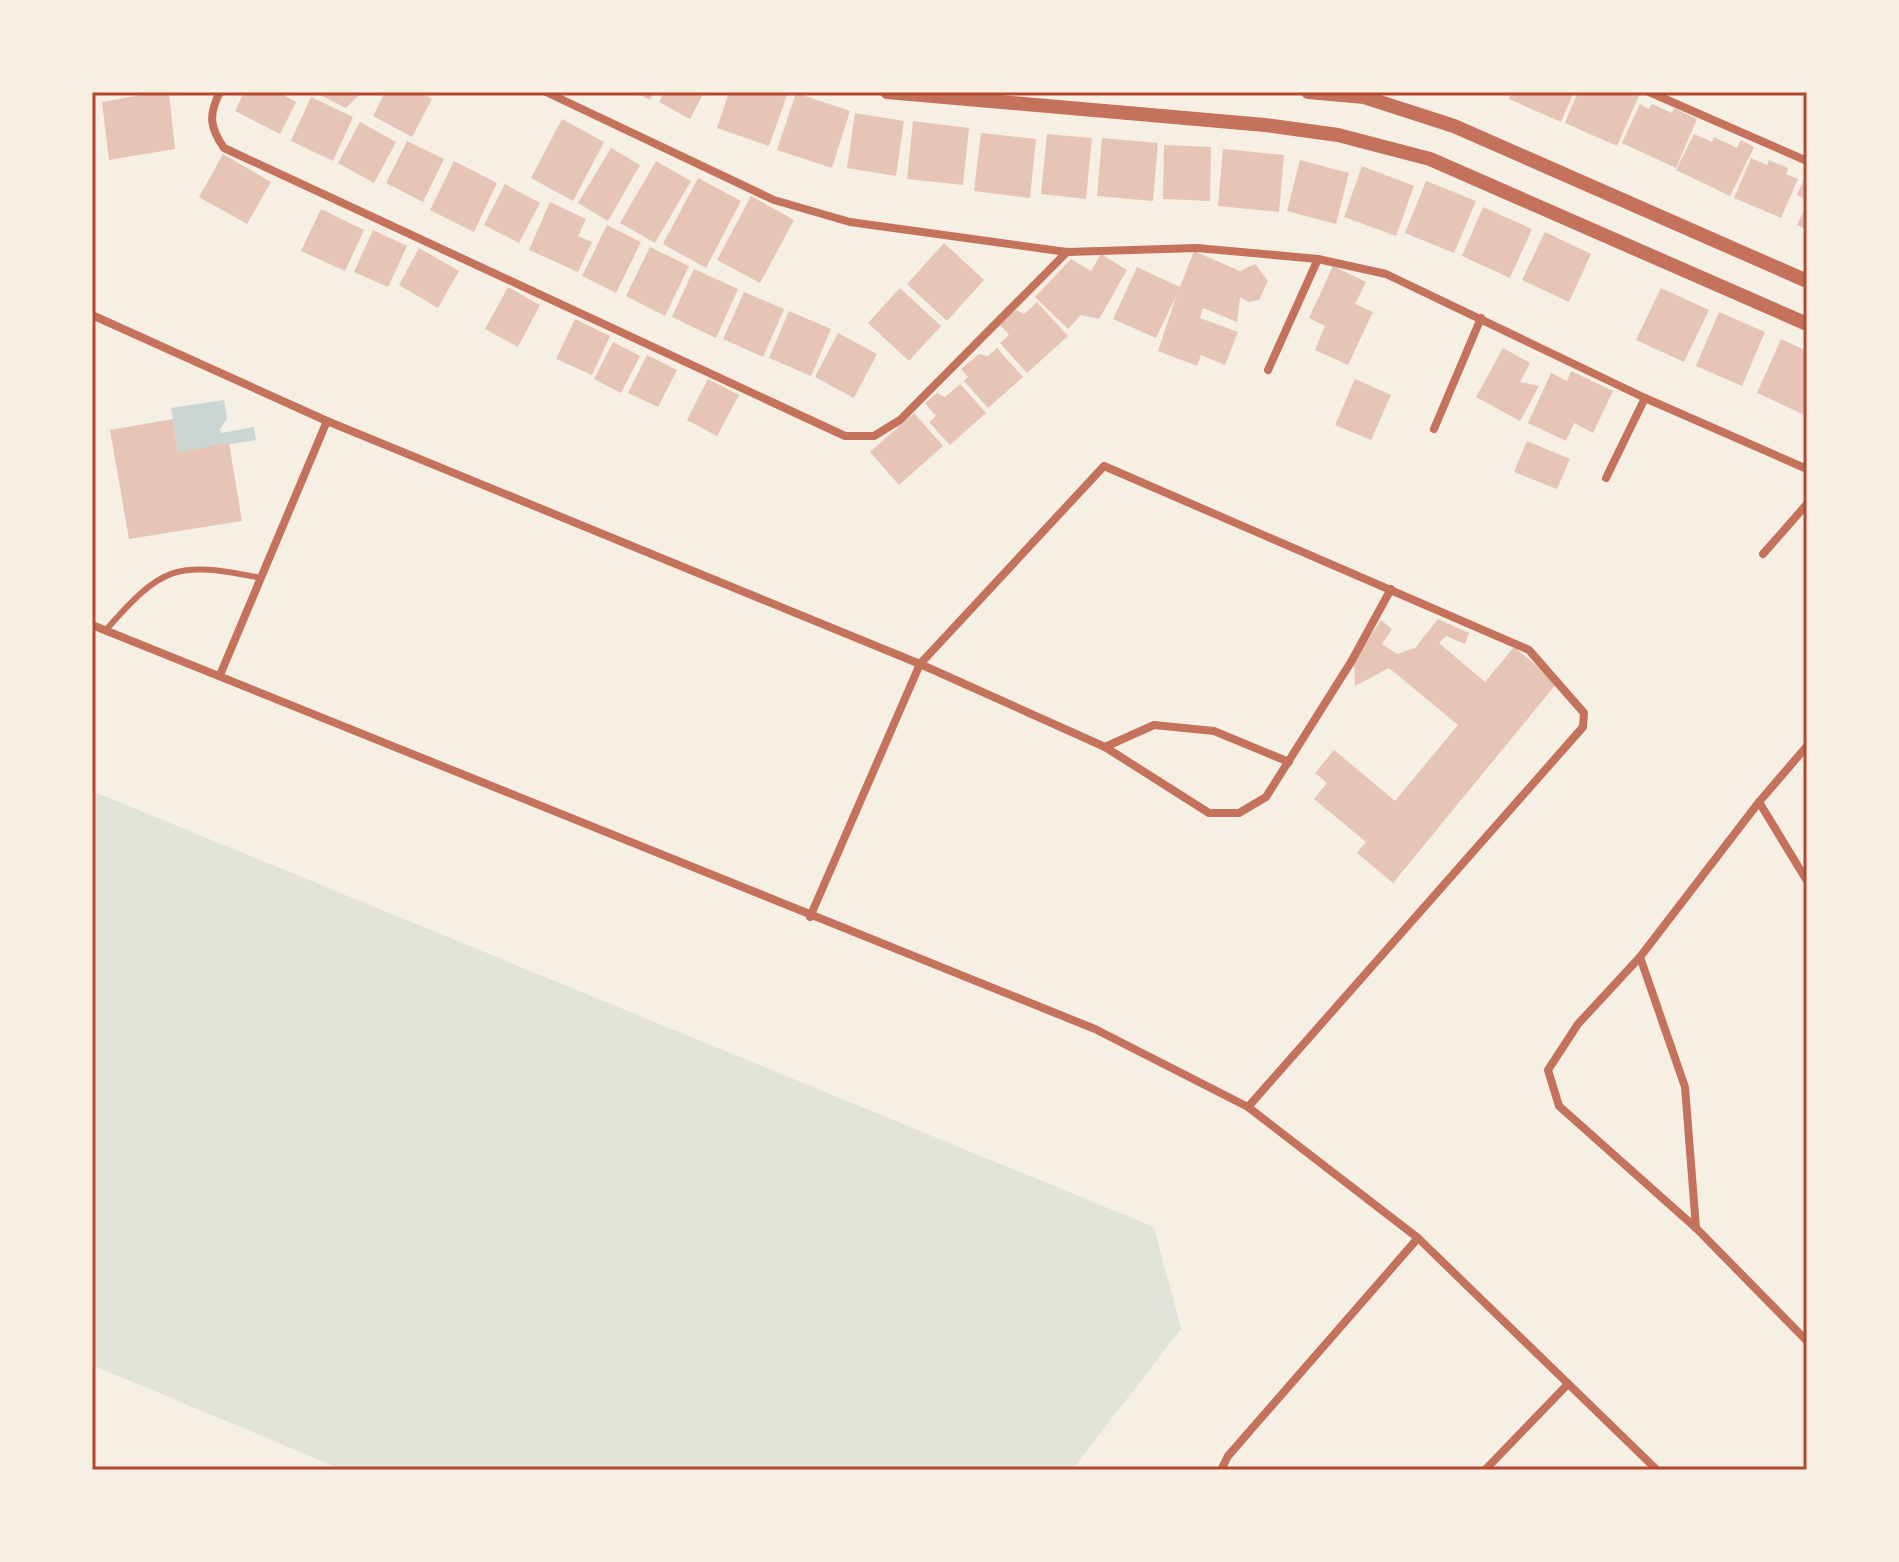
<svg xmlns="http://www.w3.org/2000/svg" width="1899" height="1562" font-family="'Exo 2',sans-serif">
	<rect width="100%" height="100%" fill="#f6efe4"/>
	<polygon fill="#e2e4dc" points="92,791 1154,1227 1181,1329 1072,1470 343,1470 92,1365"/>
	<polygon fill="#c9d6d2" points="224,400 227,419 219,430 222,433 254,427 256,440 178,452 171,408"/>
	<g fill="#e6c5b7">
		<polygon points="158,92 169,92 175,149 109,160 102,102"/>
		<polygon points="244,92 278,92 296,102 280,134 235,111"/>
		<polygon points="314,92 362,92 346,108"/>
		<polygon points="385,92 419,92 432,99 412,137 373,116"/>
		<polygon points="635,92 654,92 650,100"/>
		<polygon points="664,92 704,92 690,119 659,102"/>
		<polygon points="729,92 788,92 769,146 717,128"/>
		<polygon points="1512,92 1574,92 1561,122 1509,99"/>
		<polygon points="1578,92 1640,93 1617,146 1565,123"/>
		<polygon points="796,93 850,111 832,168 777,150"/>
		<polygon points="311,97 353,117 333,161 291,141"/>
		<polygon points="1640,104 1649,109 1652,104 1672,113 1674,108 1697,119 1676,168 1622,143"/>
		<polygon points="855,113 904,121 896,176 847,168"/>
		<polygon points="562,119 604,142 573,201 531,178"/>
		<polygon points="913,121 969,128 963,185 907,179"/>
		<polygon points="360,122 396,142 374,183 338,163"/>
		<polygon points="981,133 1036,139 1030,198 974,191"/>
		<polygon points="1047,134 1092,138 1086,199 1041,194"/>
		<polygon points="1694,134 1712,142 1714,137 1737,148 1741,140 1754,147 1730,196 1676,170"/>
		<polygon points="1102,138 1158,143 1153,201 1097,196"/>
		<polygon points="407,141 444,159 423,202 386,183"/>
		<polygon points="1164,145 1211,147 1210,201 1163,199"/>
		<polygon points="611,148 640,165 608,221 578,203"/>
		<polygon points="1223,149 1284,155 1279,212 1218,206"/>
		<polygon points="223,154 271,182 247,224 199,197"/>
		<polygon points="1751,158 1767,165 1769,160 1788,168 1786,174 1798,179 1781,218 1734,198"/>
		<polygon points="1300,160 1349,173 1336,224 1287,211"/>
		<polygon points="454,161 497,183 474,232 430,210"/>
		<polygon points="656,161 691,181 655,243 620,223"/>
		<polygon points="1362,166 1414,186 1396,236 1344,217"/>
		<polygon points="1807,173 1807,200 1797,195"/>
		<polygon points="698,178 741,201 706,268 663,244"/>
		<polygon points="1426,181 1476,201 1454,253 1405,233"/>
		<polygon points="505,184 540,203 519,243 484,225"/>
		<polygon points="751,196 794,220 760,283 717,260"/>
		<polygon points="550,202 586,219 578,236 592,242 578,272 529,250"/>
		<polygon points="1807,204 1807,230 1797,225"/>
		<polygon points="1483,207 1532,229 1510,278 1462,256"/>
		<polygon points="321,209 364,230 345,271 301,251"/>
		<polygon points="607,225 641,242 616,293 582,276"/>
		<polygon points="373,230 407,246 388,287 354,272"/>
		<polygon points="1545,232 1591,254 1569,302 1522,280"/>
		<polygon points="944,243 984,280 947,321 907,284"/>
		<polygon points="650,247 689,266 665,316 626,296"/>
		<polygon points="419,248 459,271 438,308 399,285"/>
		<polygon points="1194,251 1240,271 1255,264 1268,281 1259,300 1249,302 1240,297 1237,322 1203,308 1200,318 1238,332 1225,365 1201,355 1197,366 1158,351 1177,294 1156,338 1113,319 1137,267 1180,287"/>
		<polygon points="1101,254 1127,270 1099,319 1081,315 1068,329 1035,297 1071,259 1091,271"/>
		<polygon points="1333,266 1366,282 1355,304 1373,312 1348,365 1315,350 1325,326 1309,318"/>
		<polygon points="694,269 738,289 716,338 672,317"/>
		<polygon points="508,287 540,305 518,347 485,329"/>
		<polygon points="900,288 941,326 909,361 868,323"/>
		<polygon points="1661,288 1709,310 1684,362 1636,340"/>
		<polygon points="744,292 784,309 763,357 723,339"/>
		<polygon points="1037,302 1068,336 1027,373 1000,343 1009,335 1000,325 1016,310 1024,314"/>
		<polygon points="789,311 831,329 811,376 769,358"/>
		<polygon points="1719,312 1765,332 1742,386 1696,366"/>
		<polygon points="575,319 610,336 592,375 556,359"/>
		<polygon points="838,333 877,354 854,398 815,377"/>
		<polygon points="1781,339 1807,351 1807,416 1757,393"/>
		<polygon points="613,342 640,356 621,393 594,379"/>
		<polygon points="997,348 1023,377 988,408 964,381 968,377 961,369 979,354 988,356"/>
		<polygon points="1503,348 1530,363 1520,382 1539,386 1520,421 1476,397"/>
		<polygon points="647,355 677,370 658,407 628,393"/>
		<polygon points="1571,371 1613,391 1593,433 1574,423 1566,441 1528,423 1551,373 1567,381"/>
		<polygon points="708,379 739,395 717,436 687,420"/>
		<polygon points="1355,379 1391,395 1371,440 1335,425"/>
		<polygon points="960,384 986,413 950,445 929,422 936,416 925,403 937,393 945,397"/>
		<polygon points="914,413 943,446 899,485 870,452"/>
		<polygon points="173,419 178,452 229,443 242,521 129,539 110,430"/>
		<polygon points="1527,441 1570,459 1557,489 1514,472"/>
		<polygon points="1438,619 1469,633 1465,644 1446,636 1439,643 1485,682 1514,647 1557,683 1393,883 1357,853 1366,842 1314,799 1327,783 1315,773 1334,750 1395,801 1458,725 1389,668 1355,686 1354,660 1381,620 1392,629 1382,644 1397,654 1415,648"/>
	</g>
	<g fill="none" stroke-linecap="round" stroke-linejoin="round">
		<path stroke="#c5725c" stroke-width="6" d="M105 631C163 565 175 561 261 578"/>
		<g stroke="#c5725c" stroke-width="8">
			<path d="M220 92C208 115 210 128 224 148L845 436H874L900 420 1067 252"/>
			<polyline points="546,92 774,200 850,222 1067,252 1197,248 1318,259 1386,274 1645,398 1807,469"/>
			<polyline points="1649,92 1807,161"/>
			<polyline points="92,315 327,421 920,664 1105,747 1154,725 1214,731 1289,762"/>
			<polyline points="1268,370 1318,259"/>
			<polyline points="1434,429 1481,318"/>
			<polyline points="1606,478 1645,398"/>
			<polyline points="1763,554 1807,504"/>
			<polyline points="92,625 1095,1029 1248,1107 1418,1238 1657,1470"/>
			<polyline points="220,675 327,421"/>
			<polyline points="1807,746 1759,802 1640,957 1578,1024 1548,1070 1559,1106 1696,1228 1807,1341"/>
			<polyline points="1105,747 1209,813 1239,813 1266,797 1351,662 1391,589"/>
			<polyline points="1759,802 1807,881"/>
			<polyline points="810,917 920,664 1104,466 1529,650 1584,713 1583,727 1248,1107"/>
			<polyline points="1640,957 1685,1087 1696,1228"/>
			<polyline points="1221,1470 1228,1456 1418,1238"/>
			<polyline points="1485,1470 1568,1384"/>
		</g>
		<g stroke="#c5725c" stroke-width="14">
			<polyline points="887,92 1265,125 1338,135 1430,159 1807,324"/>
			<polyline points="1308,92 1364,97 1454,126 1807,281"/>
		</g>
	</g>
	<rect width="1899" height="1562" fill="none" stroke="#f6efe4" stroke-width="188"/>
	<rect x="94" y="94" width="1711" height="1374" fill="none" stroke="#b5482f" stroke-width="3"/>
</svg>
